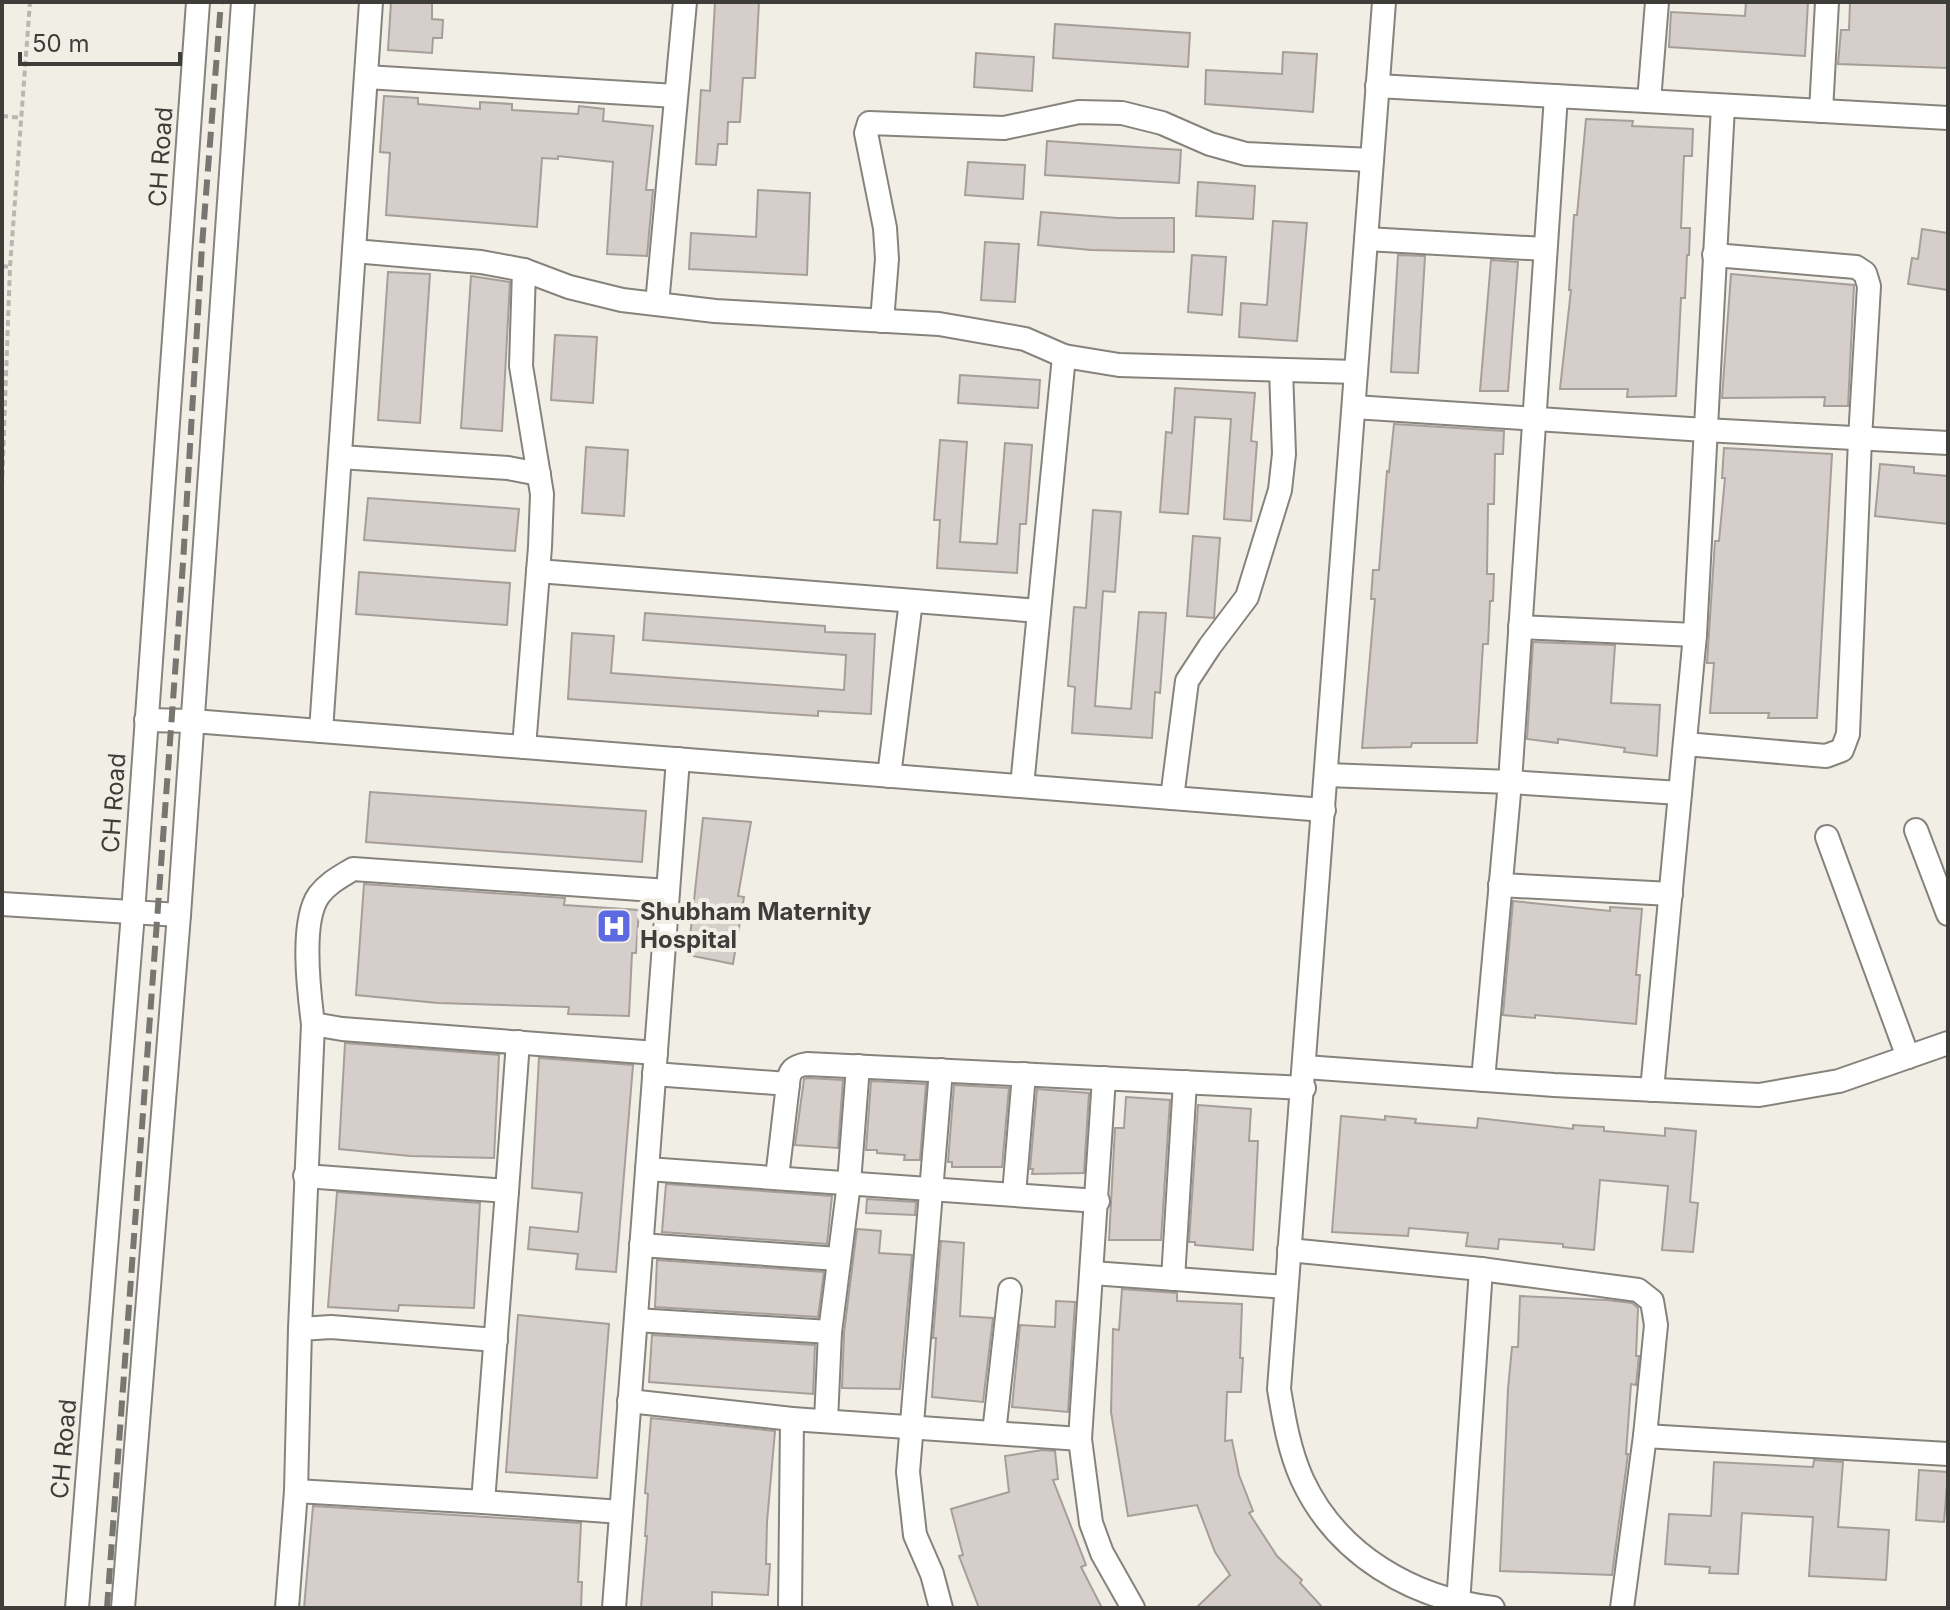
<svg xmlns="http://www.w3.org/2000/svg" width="1950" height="1610" font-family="Inter,sans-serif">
	<rect width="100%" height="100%" fill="#f1eee6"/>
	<g fill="#d6ceca" stroke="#a59e99" stroke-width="2">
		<polygon points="391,2 432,2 432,19 443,20 442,38 433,38 432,53 388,50"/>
		<polygon points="715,2 759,2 755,78 743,78 740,122 728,122 727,144 718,144 716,165 696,164 701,90 710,91"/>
		<polygon points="1746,2 1808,2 1805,56 1669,47 1671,12 1745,16"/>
		<polygon points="1850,2 1948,2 1948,68 1838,64 1841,30 1849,30"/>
		<polygon points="1055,24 1190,33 1188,67 1053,58"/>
		<polygon points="1283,52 1317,54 1313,112 1205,104 1206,70 1282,74"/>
		<polygon points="976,53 1034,57 1032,91 974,87"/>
		<polygon points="384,96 418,98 418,104 480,109 480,102 512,104 512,110 578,114 579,106 604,109 603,121 653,126 646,190 653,190 647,256 607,254 613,162 558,156 558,159 542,158 537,227 386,215 390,153 380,152"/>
		<polygon points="1586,119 1633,121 1632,126 1693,129 1692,156 1684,156 1681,228 1690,228 1689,255 1687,255 1685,298 1681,298 1676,396 1627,397 1628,389 1560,389 1571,290 1569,290 1574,215 1577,215"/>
		<polygon points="1047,141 1181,150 1179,183 1045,175"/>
		<polygon points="968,162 1025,165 1023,199 965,195"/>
		<polygon points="1198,182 1255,186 1253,219 1196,216"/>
		<polygon points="758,190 810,193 807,275 689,269 691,233 756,237"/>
		<polygon points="1041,212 1117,218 1174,218 1174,252 1091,250 1038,245"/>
		<polygon points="1273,221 1307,223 1297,341 1239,337 1241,303 1267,305"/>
		<polygon points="1922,229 1948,233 1948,290 1908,284 1912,258 1918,259"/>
		<polygon points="985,242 1019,244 1015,302 981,300"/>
		<polygon points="1192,255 1226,257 1222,315 1188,312"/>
		<polygon points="1398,255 1425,256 1418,373 1391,372"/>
		<polygon points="1491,260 1518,262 1508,391 1480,391"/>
		<polygon points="388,272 430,274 420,423 378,420"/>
		<polygon points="1731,274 1854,285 1848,406 1824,406 1825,397 1722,398"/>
		<polygon points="471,276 510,282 502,431 461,428"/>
		<polygon points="555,335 597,337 593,403 551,400"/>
		<polygon points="960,375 1040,380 1038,408 958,403"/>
		<polygon points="1175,388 1255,393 1251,441 1257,442 1251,521 1224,519 1231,419 1195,417 1188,514 1160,512 1166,432 1172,433"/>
		<polygon points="1394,424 1504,431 1503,454 1495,454 1494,504 1488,504 1487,574 1494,574 1493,601 1490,601 1488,644 1483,644 1477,743 1412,743 1411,747 1362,748 1375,599 1371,599 1373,570 1379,570 1387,471 1389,472"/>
		<polygon points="940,440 967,442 960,542 997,544 1005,443 1032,445 1026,524 1020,524 1017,573 937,568 940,520 934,520"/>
		<polygon points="586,447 628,450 624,516 582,513"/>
		<polygon points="1724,448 1832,454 1817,718 1768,718 1769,713 1710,713 1714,663 1707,663 1715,541 1719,541 1725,478 1722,478"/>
		<polygon points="1880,464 1914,467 1914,473 1948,476 1948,524 1875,516"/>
		<polygon points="368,498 519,509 515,551 364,540"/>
		<polygon points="1093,510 1121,512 1115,592 1103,591 1095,706 1131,709 1139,612 1166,613 1160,693 1155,692 1152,738 1072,733 1075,687 1068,686 1074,607 1086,608"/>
		<polygon points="1193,536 1220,538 1214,618 1187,616"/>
		<polygon points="359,572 510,583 507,625 356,614"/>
		<polygon points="645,613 825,626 825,632 875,634 871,714 818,711 818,716 568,699 572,633 614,636 611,673 844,690 846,655 643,640"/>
		<polygon points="1533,642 1615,645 1611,703 1660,705 1657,756 1624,752 1625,748 1558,739 1558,743 1527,739"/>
		<polygon points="370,792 646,811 642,862 366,842"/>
		<polygon points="703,818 751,822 738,896 744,897 733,964 688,955"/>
		<polygon points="364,884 565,898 564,905 639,910 636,953 632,953 629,1016 568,1014 569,1007 438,1003 356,995"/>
		<polygon points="1513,901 1610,911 1610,907 1642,909 1636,975 1640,975 1636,1024 1535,1015 1535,1018 1503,1015"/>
		<polygon points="345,1043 499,1055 494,1158 410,1156 339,1149"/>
		<polygon points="539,1058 633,1065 616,1272 576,1269 578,1254 528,1249 530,1227 578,1232 582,1193 532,1188"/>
		<polygon points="808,1078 843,1080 838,1148 795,1145 804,1079"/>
		<polygon points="871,1081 926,1084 920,1160 904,1160 905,1155 877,1153 877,1150 866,1150"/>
		<polygon points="954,1085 1009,1088 1002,1167 952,1167 952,1162 948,1162"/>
		<polygon points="1037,1089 1089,1093 1084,1173 1032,1174 1033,1169 1030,1169"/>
		<polygon points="1126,1097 1170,1100 1161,1240 1109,1240 1115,1128 1124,1128"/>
		<polygon points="1198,1105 1251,1109 1249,1141 1258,1141 1253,1250 1195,1245 1195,1242 1189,1242"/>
		<polygon points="1341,1116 1385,1120 1385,1116 1416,1119 1415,1123 1477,1128 1478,1118 1573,1129 1573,1125 1604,1127 1604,1131 1665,1136 1665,1128 1696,1131 1690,1202 1698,1203 1693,1252 1662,1250 1668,1186 1600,1180 1594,1250 1563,1247 1563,1244 1499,1239 1498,1249 1466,1246 1468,1233 1409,1228 1408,1236 1332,1232"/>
		<polygon points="666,1184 832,1196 827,1244 662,1232"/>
		<polygon points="337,1192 480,1203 474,1308 399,1305 398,1311 328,1307"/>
		<polygon points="867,1199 916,1202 915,1215 866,1213"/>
		<polygon points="857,1229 881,1231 879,1253 912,1255 900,1389 842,1388 844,1333"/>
		<polygon points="941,1241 964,1243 960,1316 993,1318 983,1402 932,1397 936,1338 933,1338"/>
		<polygon points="657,1260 824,1272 818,1317 655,1307"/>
		<polygon points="1122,1289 1177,1293 1177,1301 1242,1304 1240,1358 1243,1358 1241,1392 1227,1392 1225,1441 1232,1440 1239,1475 1253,1511 1249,1513 1277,1556 1302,1580 1300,1583 1323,1608 1196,1608 1230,1575 1215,1552 1197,1505 1128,1516 1111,1412 1113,1329 1119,1330"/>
		<polygon points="1520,1296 1607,1300 1632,1303 1638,1308 1636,1356 1639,1356 1636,1385 1631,1384 1626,1454 1628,1454 1612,1575 1500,1571 1508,1389 1512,1347 1518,1347"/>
		<polygon points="1056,1301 1075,1302 1068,1412 1012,1407 1020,1325 1055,1327"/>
		<polygon points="518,1315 609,1324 597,1478 506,1472"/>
		<polygon points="652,1335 815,1345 813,1394 649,1382"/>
		<polygon points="651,1418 775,1431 767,1522 766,1564 770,1564 768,1595 712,1592 712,1608 641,1608 647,1536 645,1536 648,1494 645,1493"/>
		<polygon points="1042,1450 1055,1451 1058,1479 1053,1480 1086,1565 1081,1567 1102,1608 979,1608 959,1556 963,1555 951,1509 1009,1492 1005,1456"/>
		<polygon points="1814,1460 1843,1462 1838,1527 1889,1530 1886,1580 1809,1576 1813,1517 1742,1513 1738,1574 1709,1573 1710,1567 1665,1564 1669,1514 1711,1516 1714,1462 1813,1467"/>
		<polygon points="1919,1470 1948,1472 1944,1522 1916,1520"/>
		<polygon points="313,1506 581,1523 578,1582 582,1582 581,1608 304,1608"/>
	</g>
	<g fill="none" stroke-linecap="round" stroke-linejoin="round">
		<defs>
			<g id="minor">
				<path d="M1384 2 1279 1389C1284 1419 1289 1450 1302 1479 1337 1555 1412 1598 1493 1608"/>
				<polyline points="366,77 676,96"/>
				<polyline points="1377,86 1948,118"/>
				<polyline points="1556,96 1510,782 1680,793"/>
				<polyline points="1649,101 1657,2"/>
				<polyline points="1821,111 1827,2"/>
				<polyline points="1366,239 1545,249"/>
				<polyline points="354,251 481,262 524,270 569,287 622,300 715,311 939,324 1025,339 1064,356 1119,365 1356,372"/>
				<polyline points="657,304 685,2"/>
				<polyline points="882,321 887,259 885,228 866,133 869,123 1004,128 1079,112 1122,113 1162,123 1210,144 1246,154 1372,160"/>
				<polyline points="1354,407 1705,430 1948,443"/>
				<polyline points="340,457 508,468 539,474"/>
				<polyline points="538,571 1039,611"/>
				<polyline points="1520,627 1695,635 1723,106"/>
				<polyline points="146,720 193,721 1324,810"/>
				<polyline points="321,731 371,2"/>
				<polyline points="1685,744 1826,756 1842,750 1848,734 1860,439 1869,286 1865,273 1856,267 1714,255"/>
				<polyline points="524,747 540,547 542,494 521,366 524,270"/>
				<polyline points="1327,775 1510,782 1483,1080"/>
				<polyline points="889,776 911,601"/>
				<polyline points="1022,786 1064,356"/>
				<polyline points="1172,798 1187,681 1210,646 1247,597 1280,490 1284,454 1281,370"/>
				<polyline points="1916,830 1948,914"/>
				<polyline points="1827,837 1908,1057"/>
				<polyline points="1500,885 1671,894"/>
				<polyline points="2,904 179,915"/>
				<path d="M656 1053 342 1029 313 1024C309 993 300 921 319 895 328 883 340 877 353 869L668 891"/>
				<polyline points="1305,1067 1554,1085 1759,1095 1839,1081 1948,1043"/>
				<polyline points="654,1074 788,1084 777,1178"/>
				<polyline points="1104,1078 1080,1439 1091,1523 1102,1553 1133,1608"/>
				<path d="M788 1084C789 1070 794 1066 807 1064L1304 1088"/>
				<polyline points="1652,1090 1695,635"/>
				<polyline points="647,1169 1098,1201"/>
				<polyline points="305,1176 507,1191 518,1042"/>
				<polyline points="1014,1194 1024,1074"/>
				<polyline points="641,1245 838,1259"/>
				<polyline points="1289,1250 1481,1269 1638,1290 1652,1301 1656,1325 1645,1436 1622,1608"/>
				<polyline points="1092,1273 1286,1287"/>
				<polyline points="1173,1279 1185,1082"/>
				<polyline points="636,1320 830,1332"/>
				<polyline points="300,1329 313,1024"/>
				<polyline points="629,1401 792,1419 790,1608"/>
				<polyline points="792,1419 1080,1439"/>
				<polyline points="826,1421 830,1332 849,1183 858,1066"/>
				<polyline points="994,1433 1010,1290"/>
				<polyline points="1645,1436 1948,1454"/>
				<polyline points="296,1491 483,1502 507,1191"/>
				<polyline points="483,1502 621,1512"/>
				<polyline points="1458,1604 1481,1269"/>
				<polyline points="77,1608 133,913 198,2"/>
				<polyline points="123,1608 179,915 243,2"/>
				<polyline points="287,1608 296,1491 300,1329 331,1327 496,1340"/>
				<polyline points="614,1608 678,759"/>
				<polyline points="941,1608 932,1574 915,1535 908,1472 941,1070"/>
			</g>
		</defs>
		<use href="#minor" stroke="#86837c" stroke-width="26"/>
		<g stroke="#b9b7b0" stroke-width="4" stroke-dasharray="6 4" stroke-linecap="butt">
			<polyline points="2,116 22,118"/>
			<polyline points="2,266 10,267"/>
			<polyline points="2,486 10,267 30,2"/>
		</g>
		<use href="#minor" stroke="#fff" stroke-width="22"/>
		<polyline stroke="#777671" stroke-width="6" stroke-dasharray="16 8" stroke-linecap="butt" points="107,1608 183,563 202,246 221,2"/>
	</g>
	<defs>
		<symbol id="hospital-square" viewBox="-11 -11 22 22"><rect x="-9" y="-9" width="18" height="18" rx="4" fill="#5c69e0" stroke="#f1eee6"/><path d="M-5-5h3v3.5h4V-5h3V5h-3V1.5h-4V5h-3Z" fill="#fff"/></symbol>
	</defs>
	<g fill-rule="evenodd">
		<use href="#hospital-square" x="594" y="906" width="40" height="40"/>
	</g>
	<g text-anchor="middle" stroke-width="8" stroke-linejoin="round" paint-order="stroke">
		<g font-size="24" fill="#3e3d3a" stroke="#f1eee6">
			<text transform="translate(161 157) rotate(-86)" y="8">CH Road</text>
			<text transform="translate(114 803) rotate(-86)" y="8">CH Road</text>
			<text transform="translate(64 1449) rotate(-85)" y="8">CH Road</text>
		</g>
		<g font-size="24" font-weight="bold" fill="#3e3d3a" stroke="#f1eee6" text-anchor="start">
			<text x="640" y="920">Shubham Maternity<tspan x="640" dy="28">Hospital</tspan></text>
		</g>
	</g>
	<rect width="1950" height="1610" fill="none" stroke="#3e3d3a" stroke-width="8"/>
	<path d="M20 52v12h160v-12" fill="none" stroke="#3e3d3a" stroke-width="4"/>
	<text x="32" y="52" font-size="24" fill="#3e3d3a" stroke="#f1eee6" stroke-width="6" paint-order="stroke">50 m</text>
</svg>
